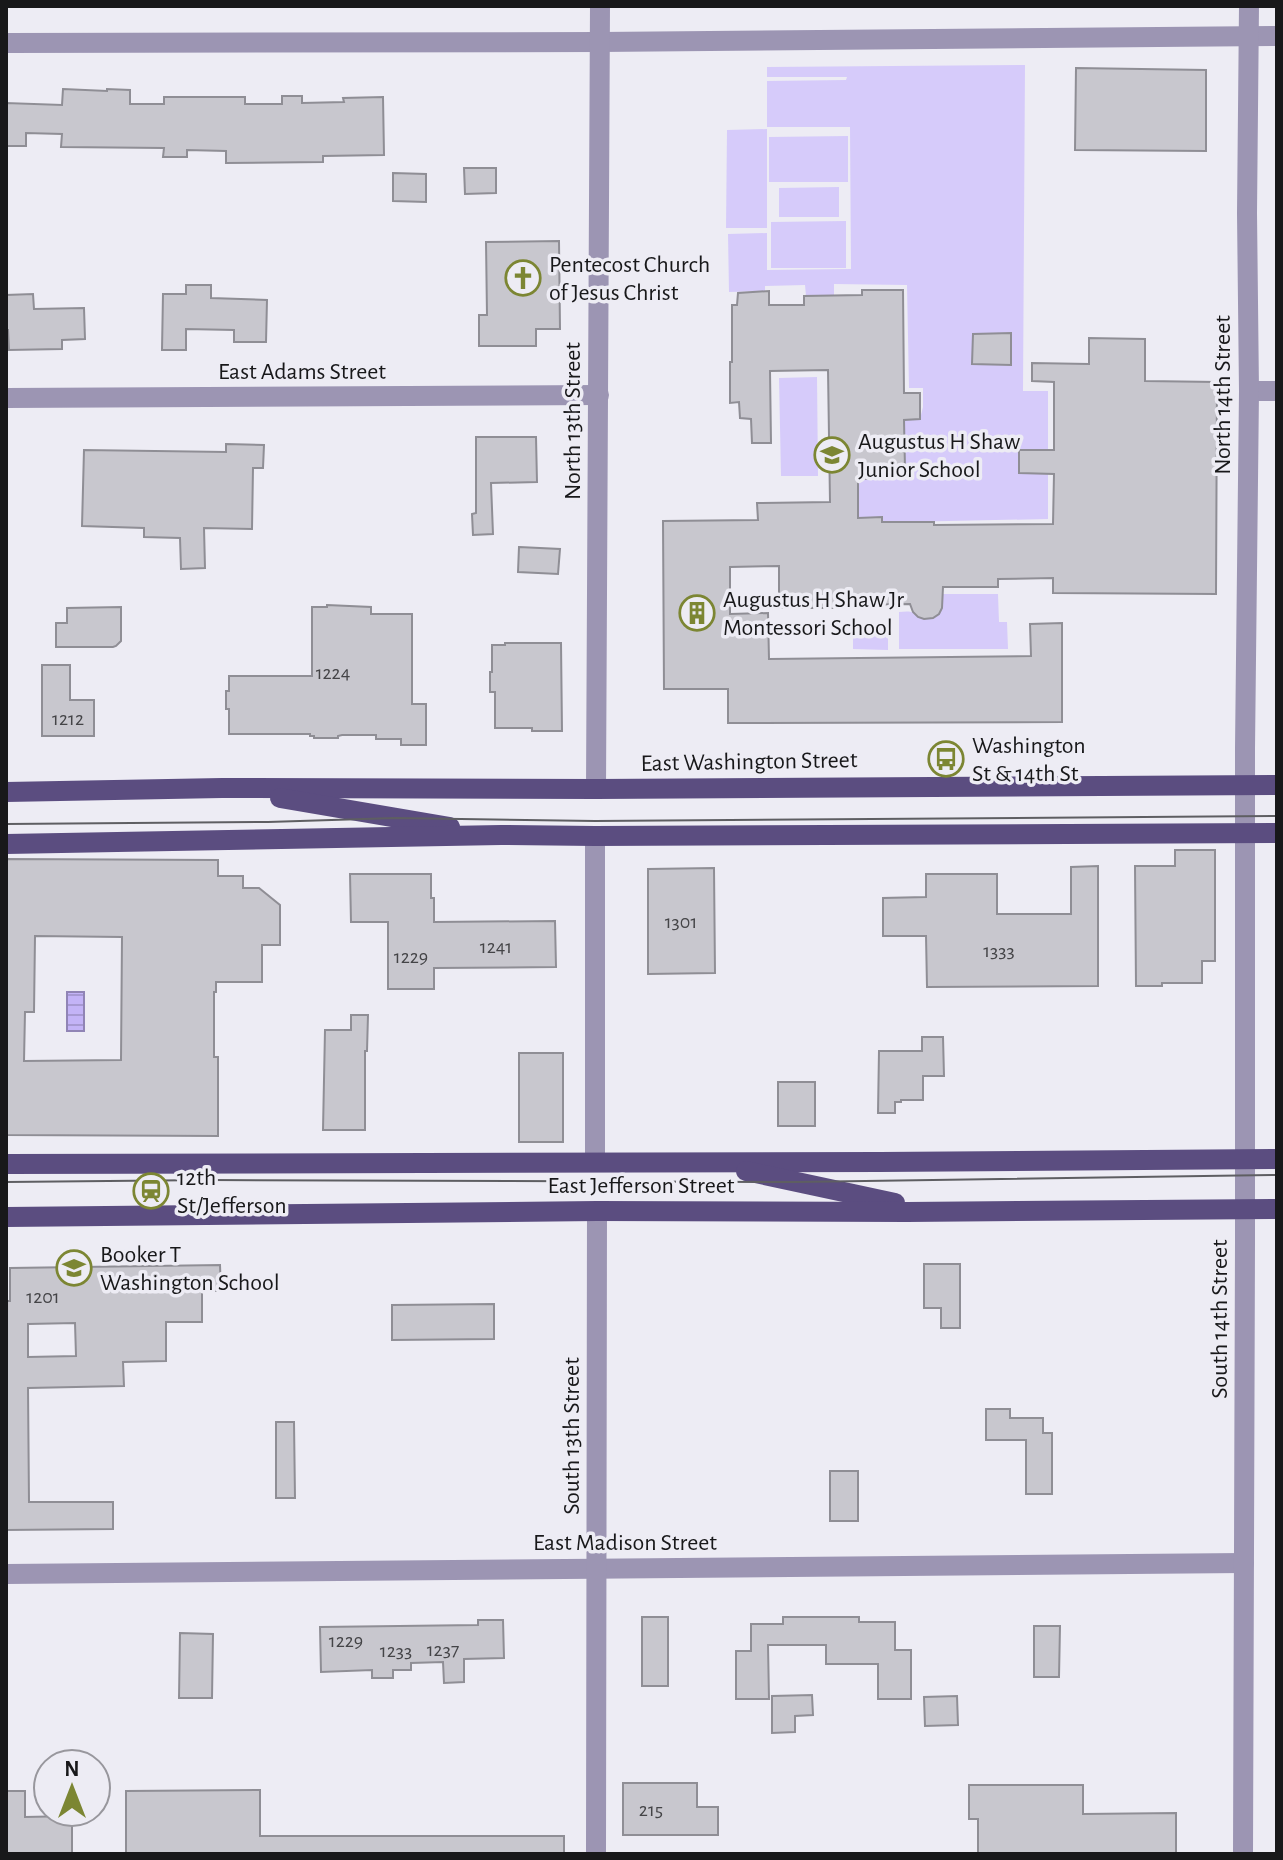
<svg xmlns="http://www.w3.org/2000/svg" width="1283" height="1860" font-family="'Alegreya Sans',sans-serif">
	<defs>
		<pattern id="water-rules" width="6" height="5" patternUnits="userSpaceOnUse" patternTransform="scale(2)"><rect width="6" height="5" fill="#c3b3f7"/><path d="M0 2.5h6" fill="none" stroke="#a799d3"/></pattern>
	</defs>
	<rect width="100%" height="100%" fill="#edecf4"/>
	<g fill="#d6cbfa">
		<polygon points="1025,65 1023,391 1048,391 1048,519 903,522 883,547 882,518 858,518 857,479 895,478 895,469 905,469 904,420 920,419 923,407 923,388 909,388 907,285 834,284 834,295 806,296 805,285 765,286 765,291 729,292 728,234 767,233 767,270 851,269 850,127 767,127 767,81 846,80 847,77 767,77 767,67"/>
		<polygon points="767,129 767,228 726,228 727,130"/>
		<polygon points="848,136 848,182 769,182 769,137"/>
		<polygon points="839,187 839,217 779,217 779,188"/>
		<polygon points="846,221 846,268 771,268 771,222"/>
		<polygon points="817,377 818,476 781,476 779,378"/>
		<path d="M941 594H998L999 622H1007L1008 649H899V612C903 612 907 611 911 612 924 614 925 625 939 614Z"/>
		<polygon points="888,634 888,650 853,649 853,635"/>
	</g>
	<rect fill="url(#water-rules)" stroke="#9084b5" stroke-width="2" x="67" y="992" width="17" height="39"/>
	<g fill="#c8c7ce" stroke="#8f8e95" stroke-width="2" fill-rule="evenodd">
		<polygon points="1076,68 1206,70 1206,151 1075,150"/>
		<polygon points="63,89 107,91 107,89 130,90 130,104 164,104 164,97 245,97 245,104 282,104 282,96 302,96 302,103 344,102 343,98 383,97 384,155 323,156 323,162 226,163 226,151 187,150 187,157 163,157 164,148 61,147 62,134 26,133 26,146 6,146 6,103 62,105"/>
		<polygon points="464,168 496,168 496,193 465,194"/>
		<polygon points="393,173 426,174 426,202 393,201"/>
		<polygon points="559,241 560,329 536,329 536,346 479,346 479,315 487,315 486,242"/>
		<polygon points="186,285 211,285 211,298 267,300 266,342 234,342 234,330 186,329 186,350 162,350 163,294 186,294"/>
		<polygon points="862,290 903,290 904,393 920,393 920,419 904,420 905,469 895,469 896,478 858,479 858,518 882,517 882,522 934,522 934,525 1053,524 1054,474 1019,473 1019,450 1054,450 1054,382 1032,381 1032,363 1089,364 1089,338 1145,339 1145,381 1217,382 1216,594 1053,593 1053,578 998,579 998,587 943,587 942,608 939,614 933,618 924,619 918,617 913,612 910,604 844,605 844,608 779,608 779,566 730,567 730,614 768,613 769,659 1031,656 1030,624 1062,623 1062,722 728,723 728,689 664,689 663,521 758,520 757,503 830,502 828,370 770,371 771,443 752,443 751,419 740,418 739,402 730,403 730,362 732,362 732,305 737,305 738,293 769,291 769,305 804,305 804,296 862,295"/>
		<polygon points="33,294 34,309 84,308 85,339 62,340 62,349 9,350 8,330 6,330 6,295"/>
		<polygon points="1011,333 1011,365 972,364 973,334"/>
		<polygon points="476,437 536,437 537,482 491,483 493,534 473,535 472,514 476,513"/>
		<polygon points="226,444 264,445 263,468 253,468 252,529 204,528 205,568 181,569 180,538 144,537 144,528 82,526 84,450 226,452"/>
		<polygon points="519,547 560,549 558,574 518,572"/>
		<polygon points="327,605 371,607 371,614 412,614 412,704 426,704 426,745 401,745 401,739 376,739 376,735 342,735 338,736 338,738 314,738 314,736 310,736 310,734 229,734 229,709 226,709 226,691 229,691 229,676 312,676 312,607 327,607"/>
		<polygon points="121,607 121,641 116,646 113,647 56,647 56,623 67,623 67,608"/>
		<polygon points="505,643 561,643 562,731 532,731 532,728 495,728 495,692 490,692 490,672 492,672 492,645 505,645"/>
		<polygon points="42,665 70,665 70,700 94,700 94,736 42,736"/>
		<polygon points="1175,850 1215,850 1215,961 1202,961 1202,983 1162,983 1162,986 1136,986 1135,866 1175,866"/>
		<path d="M6 859 218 860V876H243V888H259L280 905V945H262V982H216V992H214V1057H218V1136L6 1135ZM35 936 122 937 121 1060 24 1061 25 1012H34Z"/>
		<polygon points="1098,866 1098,986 927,987 926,936 883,936 883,898 926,897 926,874 997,874 997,914 1071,914 1071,867"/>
		<polygon points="714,868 715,973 648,974 648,869"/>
		<polygon points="350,874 431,874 431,898 434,898 434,922 555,921 556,967 434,968 434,989 388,989 388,922 351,922"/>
		<polygon points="351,1015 368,1015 367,1051 365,1051 365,1130 323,1130 325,1030 351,1030"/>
		<polygon points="922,1037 943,1037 944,1076 923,1076 923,1100 901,1100 901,1102 895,1102 895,1113 878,1113 879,1051 922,1051"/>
		<rect x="519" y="1053" width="44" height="89"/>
		<rect x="778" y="1082" width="37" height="44"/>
		<polygon points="924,1264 960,1264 960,1328 941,1328 941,1308 924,1308"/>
		<path d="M220 1265 221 1291H202V1322H166V1361L123 1362 124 1386 28 1388 29 1502H113V1529L6 1530V1301H10V1268ZM75 1323 76 1356 28 1357V1324Z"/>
		<polygon points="494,1304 494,1339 392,1340 392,1305"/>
		<polygon points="986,1409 1010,1409 1010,1418 1043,1418 1043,1433 1052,1433 1052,1494 1026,1494 1026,1440 986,1440"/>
		<polygon points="276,1422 294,1422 295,1498 276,1498"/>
		<rect x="830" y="1471" width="28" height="50"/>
		<rect x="642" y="1617" width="26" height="69"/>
		<polygon points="783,1617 859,1617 859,1622 895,1622 895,1650 911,1650 911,1699 878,1699 878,1664 826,1664 826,1645 768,1645 769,1699 736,1699 736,1651 751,1651 751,1624 783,1624"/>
		<polygon points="478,1620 503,1620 504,1658 464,1659 464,1682 444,1683 443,1662 411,1663 411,1670 393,1670 393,1678 372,1678 372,1670 321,1672 320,1627 478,1625"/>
		<polygon points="1034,1626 1060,1626 1059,1677 1034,1677"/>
		<polygon points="180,1633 213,1634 212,1698 179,1698"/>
		<polygon points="812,1695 813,1715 795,1716 795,1732 772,1733 772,1696"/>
		<polygon points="957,1696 958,1725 925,1726 924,1697"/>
		<polygon points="623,1783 697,1783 697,1807 718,1807 718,1835 623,1835"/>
		<polygon points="969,1785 1083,1785 1083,1814 1176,1813 1176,1854 978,1854 978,1819 969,1819"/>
		<polygon points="260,1790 260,1836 564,1836 564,1854 126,1854 126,1791"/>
		<polygon points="6,1791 25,1791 25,1817 72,1816 72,1854 6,1854"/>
	</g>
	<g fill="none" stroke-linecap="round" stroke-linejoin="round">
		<g stroke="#9c95b3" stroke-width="20">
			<polyline points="6,43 600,42 1277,36"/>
			<polyline points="1249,391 1277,391"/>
			<polyline points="6,398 599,395"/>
			<polyline points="596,789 600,6"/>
			<polyline points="595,836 595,1162"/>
			<polyline points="6,1574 1244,1563"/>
			<polyline points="596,1854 597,1211"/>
			<polyline points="1243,1854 1245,1242 1245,749 1249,391 1247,213 1249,6"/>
		</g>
		<g stroke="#5b4d80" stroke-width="20">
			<polyline points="6,792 222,788 596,789 1277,785"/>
			<polyline points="280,798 450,827"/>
			<polyline points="6,844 501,835 595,836 1277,833"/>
			<polyline points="6,1164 880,1162 1277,1159"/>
			<polyline points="746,1171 895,1203"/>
			<polyline points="6,1217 597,1211 907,1212 1277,1209"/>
		</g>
		<g stroke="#5e5e62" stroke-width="2">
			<polyline points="6,824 268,822 395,818 595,821 1277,816"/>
			<polyline points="6,1182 210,1180 797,1182 1277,1175"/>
		</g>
	</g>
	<defs>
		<symbol id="church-ring" viewBox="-11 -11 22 22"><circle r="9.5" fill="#edecf4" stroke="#7c8633" stroke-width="1.5"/><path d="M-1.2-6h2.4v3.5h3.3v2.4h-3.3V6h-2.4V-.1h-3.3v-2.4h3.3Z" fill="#7c8633"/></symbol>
		<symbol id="school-ring" viewBox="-11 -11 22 22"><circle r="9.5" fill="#edecf4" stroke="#7c8633" stroke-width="1.5"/><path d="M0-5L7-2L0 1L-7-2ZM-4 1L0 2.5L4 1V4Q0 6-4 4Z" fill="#7c8633"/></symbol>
		<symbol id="building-ring" viewBox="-11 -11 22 22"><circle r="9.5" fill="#edecf4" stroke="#7c8633" stroke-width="1.5"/><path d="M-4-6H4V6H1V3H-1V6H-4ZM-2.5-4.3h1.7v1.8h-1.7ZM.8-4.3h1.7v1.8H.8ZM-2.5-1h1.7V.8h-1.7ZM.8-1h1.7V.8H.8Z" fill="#7c8633"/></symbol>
		<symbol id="bus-ring" viewBox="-11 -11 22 22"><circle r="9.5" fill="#edecf4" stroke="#7c8633" stroke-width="1.5"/><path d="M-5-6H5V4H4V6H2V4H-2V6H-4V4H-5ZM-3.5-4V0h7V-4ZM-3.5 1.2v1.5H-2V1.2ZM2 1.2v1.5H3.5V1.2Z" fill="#7c8633"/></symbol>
		<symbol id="station-ring" viewBox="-11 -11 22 22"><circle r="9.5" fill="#edecf4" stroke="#7c8633" stroke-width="1.5"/><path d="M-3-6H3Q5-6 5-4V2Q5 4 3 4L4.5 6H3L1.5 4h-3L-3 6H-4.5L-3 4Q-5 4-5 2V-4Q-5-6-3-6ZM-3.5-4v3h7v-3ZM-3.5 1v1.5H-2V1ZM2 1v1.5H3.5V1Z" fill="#7c8633"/></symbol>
	</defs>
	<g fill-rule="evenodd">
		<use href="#church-ring" x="503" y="258" width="40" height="40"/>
		<use href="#school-ring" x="812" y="435" width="40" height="40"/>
		<use href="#building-ring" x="677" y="593" width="40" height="40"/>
		<use href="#bus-ring" x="926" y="739" width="40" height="40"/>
		<use href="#station-ring" x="131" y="1171" width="40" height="40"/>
		<use href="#school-ring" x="54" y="1248" width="40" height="40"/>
	</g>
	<g text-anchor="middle" stroke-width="7" stroke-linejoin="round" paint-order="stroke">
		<g font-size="20" fill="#444447">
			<text x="333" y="679">1224</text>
			<text x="68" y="725">1212</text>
			<text x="681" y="928">1301</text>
			<text x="496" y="953">1241</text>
			<text x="999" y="957">1333</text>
			<text x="411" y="963">1229</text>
			<text x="43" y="1303">1201</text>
			<text x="346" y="1647">1229</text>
			<text x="443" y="1656">1237</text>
			<text x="396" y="1657">1233</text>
			<text x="651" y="1816">215</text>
		</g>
		<g font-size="24" fill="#18181a" stroke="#edecf4" text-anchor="start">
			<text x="549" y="272">Pentecost Church<tspan x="549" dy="28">of Jesus Christ</tspan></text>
			<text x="858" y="449">Augustus H Shaw<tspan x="858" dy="28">Junior School</tspan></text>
			<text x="723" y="607">Augustus H Shaw Jr<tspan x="723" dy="28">Montessori School</tspan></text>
			<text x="972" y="753">Washington<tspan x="972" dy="28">St &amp; 14th St</tspan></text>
			<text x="177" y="1185">12th<tspan x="177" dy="28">St/Jefferson</tspan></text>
			<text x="100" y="1262">Booker T<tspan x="100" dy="28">Washington School</tspan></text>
		</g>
		<g font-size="24" fill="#18181a" stroke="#edecf4">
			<text x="302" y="379">East Adams Street</text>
			<text transform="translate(1222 395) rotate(-90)" y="8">North 14th Street</text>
			<text transform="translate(572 421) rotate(-90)" y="8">North 13th Street</text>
			<text transform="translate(749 761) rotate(-1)" y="8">East Washington Street</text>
			<text x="641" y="1193">East Jefferson Street</text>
			<text transform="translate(1219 1319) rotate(-90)" y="8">South 14th Street</text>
			<text transform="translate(571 1436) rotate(-90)" y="8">South 13th Street</text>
			<text x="625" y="1550">East Madison Street</text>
		</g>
	</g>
	<rect width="1283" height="1860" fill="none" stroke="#18181a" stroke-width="16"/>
	<g transform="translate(72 1788)"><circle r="38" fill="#edecf4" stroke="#98979d" stroke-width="2"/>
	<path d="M0-6L14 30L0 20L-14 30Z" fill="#7c8633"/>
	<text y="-12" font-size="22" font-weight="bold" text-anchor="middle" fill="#18181a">N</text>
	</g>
</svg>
